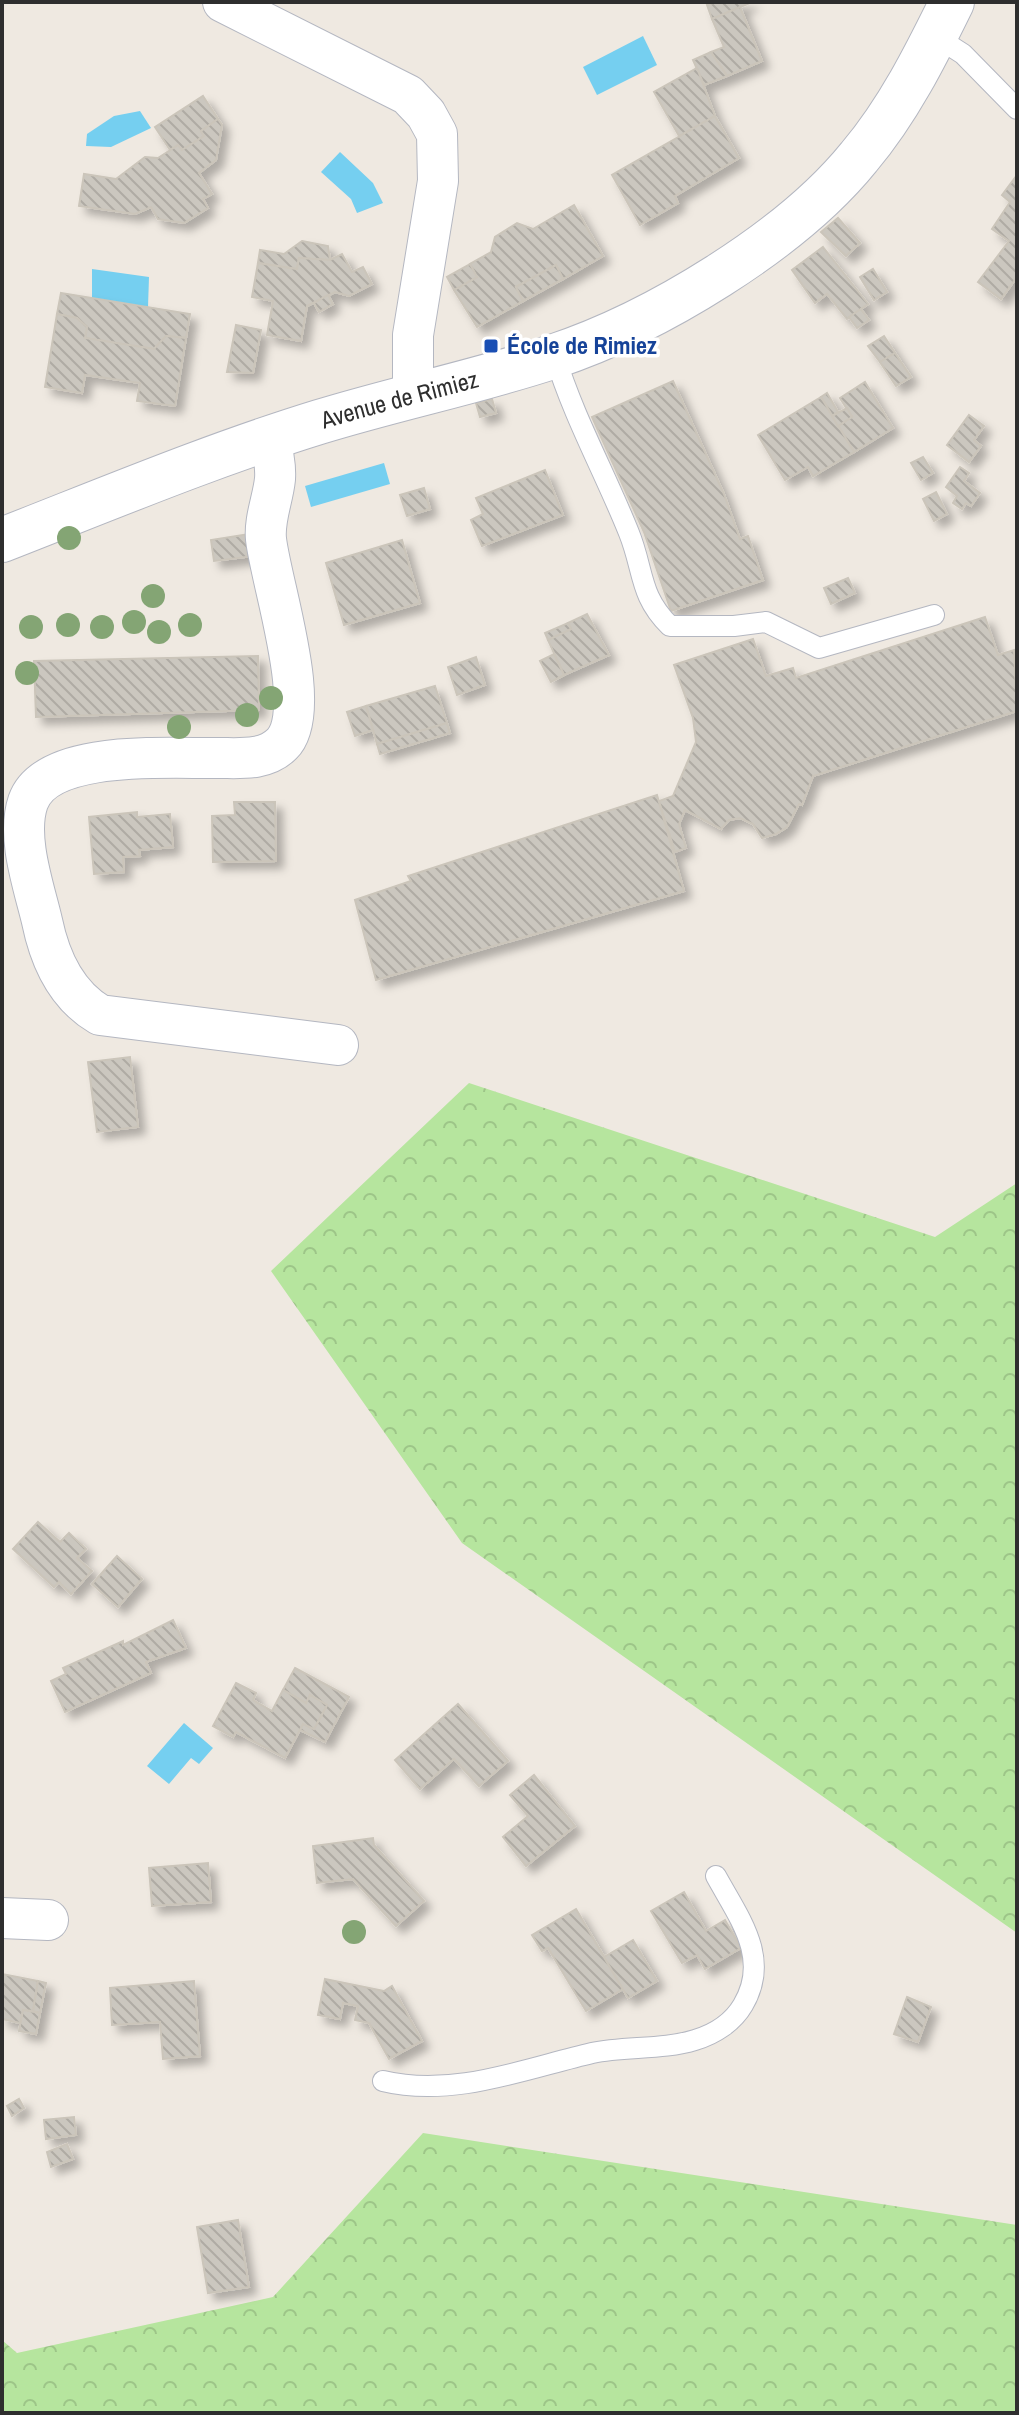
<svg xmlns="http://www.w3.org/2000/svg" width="1019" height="2415" font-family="'Archivo Narrow',sans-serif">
	<defs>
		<pattern id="forest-crowns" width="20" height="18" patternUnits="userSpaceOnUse" patternTransform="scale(2)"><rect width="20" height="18" fill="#b6e59e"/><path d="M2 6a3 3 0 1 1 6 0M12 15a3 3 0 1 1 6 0" fill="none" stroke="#9dc588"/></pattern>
		<pattern id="building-back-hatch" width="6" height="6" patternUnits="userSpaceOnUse" patternTransform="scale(2)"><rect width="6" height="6" fill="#cbc7bf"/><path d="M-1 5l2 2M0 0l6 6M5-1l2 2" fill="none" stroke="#afaba4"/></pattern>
		<filter id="shadow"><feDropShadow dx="7" dy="7" stdDeviation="4" flood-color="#0004"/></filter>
	</defs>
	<rect width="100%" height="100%" fill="#efe9e1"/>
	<g fill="url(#forest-crowns)">
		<polygon points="469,1083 935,1237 1017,1183 1017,1933 462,1543 271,1271"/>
		<polygon points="423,2133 1017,2225 1017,2413 2,2413 2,2340 17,2353 273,2297"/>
	</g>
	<g fill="#75cff0">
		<polygon points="643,36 657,65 597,95 583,67"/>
		<polygon points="140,111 151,128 111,147 86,146 87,134 114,116"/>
		<polygon points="340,152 373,183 383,203 357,213 351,199 321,172"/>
		<polygon points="92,269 149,277 148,307 92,298"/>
		<polygon points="384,463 390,484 311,507 305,486"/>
		<polygon points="184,1723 213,1748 199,1764 191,1758 169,1784 147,1766"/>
	</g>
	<g fill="url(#building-back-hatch)" stroke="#cbc5ba" stroke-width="2" filter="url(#shadow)">
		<polygon points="716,2 752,2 712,19 707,5"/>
		<polygon points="740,7 762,61 727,76 711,52 724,47 712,19"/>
		<polygon points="711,52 727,76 704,85 693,60"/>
		<polygon points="697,68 715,116 679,136 654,92"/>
		<polygon points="203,96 218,119 201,131 204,136 182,150 178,145 170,150 155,127"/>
		<polygon points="715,116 739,158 675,196 678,203 640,225 612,175"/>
		<polygon points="218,119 222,125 216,160 199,173 212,194 203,199 208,208 184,223 158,219 151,207 135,214 79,206 84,174 116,179 145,157 158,158 178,145 182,150 204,136 201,131"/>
		<polygon points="1017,175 1017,277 1001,299 978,282 1009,241 992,229 1010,202 1002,195"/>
		<polygon points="574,205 603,256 563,279 556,265 516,287 523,301 477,327 454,290 477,277 470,264 491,252 495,237 517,223 533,229"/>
		<polygon points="838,218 860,243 846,256 821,232"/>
		<polygon points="302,241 328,246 330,260 299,258 297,269 258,263 260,250 284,254"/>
		<polygon points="823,247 868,304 847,319 827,294 815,303 792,270"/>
		<polygon points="342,254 352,272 363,267 372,284 349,296 335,292 307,306 301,341 267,335 273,301 252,297 258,263 297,269 299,258 330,260"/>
		<polygon points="470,264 477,277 454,290 447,277"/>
		<polygon points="556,265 563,279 523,301 516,287"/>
		<polygon points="873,269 887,292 874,300 860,277"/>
		<polygon points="61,293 190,314 186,338 166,336 154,349 85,338 87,327 77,318 57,314"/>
		<polygon points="328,295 333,304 319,312 314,303"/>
		<polygon points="861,309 869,320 857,328 849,317"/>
		<polygon points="57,314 77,318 87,327 85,338 154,349 166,336 186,338 175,406 137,401 140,383 85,375 82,393 45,387"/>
		<polygon points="236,325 261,330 253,373 227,372"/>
		<polygon points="884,336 895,353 880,362 868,346"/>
		<polygon points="895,353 911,377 896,386 880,362"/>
		<polygon points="673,381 724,494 740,539 748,536 763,580 671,611 644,532 592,417"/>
		<polygon points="865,382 893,428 854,452 838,426 852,417 840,398"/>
		<polygon points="827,393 838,412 832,416 821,397"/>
		<polygon points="821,397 854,452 813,476 808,467 785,480 758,435"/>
		<polygon points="492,399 496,413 480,417 476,403"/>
		<polygon points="847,408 852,417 838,426 832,416"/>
		<polygon points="969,415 984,426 974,440 981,446 969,462 947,445"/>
		<polygon points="923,457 933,473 921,480 911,463"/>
		<polygon points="960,467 969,473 964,481 980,493 971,506 966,503 962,509 953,503 957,496 946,487"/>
		<polygon points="545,470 563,515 482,546 471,520 483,514 476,498"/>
		<polygon points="424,488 430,509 407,516 400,495"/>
		<polygon points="936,492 947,514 934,521 923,499"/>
		<polygon points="250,534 254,556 214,561 211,540"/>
		<polygon points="402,540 420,603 344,625 326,563"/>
		<polygon points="848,578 855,593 831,604 824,588"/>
		<polygon points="587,614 609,655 564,675 548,640 571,629 568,623"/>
		<polygon points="985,617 998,655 1014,650 1017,711 813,776 802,805 799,804 787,827 776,834 762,838 753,824 740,818 729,820 721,829 685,810 679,824 686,848 675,852 659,801 673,796 696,742 693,718 674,665 753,639 766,676 793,668 796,678"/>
		<polygon points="568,623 571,629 548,640 545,633"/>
		<polygon points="554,654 564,675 551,682 540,661"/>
		<polygon points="258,656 259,710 36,717 34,661"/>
		<polygon points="476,657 485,685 457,695 448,667"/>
		<polygon points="435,686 447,723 377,744 366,706"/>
		<polygon points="366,706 373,730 355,736 347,712"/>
		<polygon points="447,723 450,733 380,754 377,744"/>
		<polygon points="657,795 684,891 376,980 355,900 411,881 408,876"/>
		<polygon points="234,802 275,802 276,861 213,862 212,816 235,815"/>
		<polygon points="137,812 137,817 170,814 173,847 139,850 140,856 123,857 124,872 94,874 89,817"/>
		<polygon points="130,1057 138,1127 97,1132 88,1062"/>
		<polygon points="38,1522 60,1542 69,1533 86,1549 77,1558 92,1571 71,1594 59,1582 54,1587 13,1549"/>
		<polygon points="117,1556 142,1579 118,1607 92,1584"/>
		<polygon points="173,1620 186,1648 146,1662 151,1673 65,1712 51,1681 66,1674 63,1668 123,1641 123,1645"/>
		<polygon points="295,1668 349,1697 325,1742 300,1730 303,1724 314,1729 327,1705 310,1695 306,1703 283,1690"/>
		<polygon points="236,1683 256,1693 253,1700 272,1711 283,1690 306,1703 310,1695 327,1705 314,1729 303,1724 285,1758 236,1732 233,1737 213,1726"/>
		<polygon points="458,1704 508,1761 479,1786 454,1759 420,1789 395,1760"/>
		<polygon points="534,1775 575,1826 526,1866 503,1837 528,1816 510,1795"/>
		<polygon points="373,1838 374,1845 424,1901 396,1926 353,1879 317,1883 313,1846"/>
		<polygon points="208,1863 211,1902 152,1906 149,1868"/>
		<polygon points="684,1892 706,1931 725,1920 741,1948 705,1969 697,1955 682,1963 651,1911"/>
		<polygon points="576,1909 623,1989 586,2011 548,1948 542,1951 532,1935"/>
		<polygon points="633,1940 657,1981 628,1998 604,1957"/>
		<polygon points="2,1974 38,1981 33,2011 23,2010 20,2023 2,2019"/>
		<polygon points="325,1979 384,1991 392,1986 422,2041 389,2059 369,2023 355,2020 358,2006 343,2003 340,2019 318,2015"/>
		<polygon points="38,1981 46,1983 40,2013 33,2011"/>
		<polygon points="194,1981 200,2056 163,2059 160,2022 112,2025 110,1988"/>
		<polygon points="907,1997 931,2007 918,2042 894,2034"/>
		<polygon points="23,2010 40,2013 36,2034 19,2031"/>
		<polygon points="19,2099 24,2108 12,2116 7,2106"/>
		<polygon points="74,2117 76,2135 46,2139 44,2120"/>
		<polygon points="67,2144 73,2159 51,2167 47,2152"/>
		<polygon points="238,2220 249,2287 208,2293 197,2227"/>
	</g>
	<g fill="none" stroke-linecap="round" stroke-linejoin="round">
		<defs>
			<g id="service">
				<polyline points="935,36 963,54 1017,109"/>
				<path d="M555 356C574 418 605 473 629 533 644 570 639 596 670 626H734L766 622 819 648 934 615"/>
				<path d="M383 2081C452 2098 524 2069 592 2053 625 2046 663 2050 695 2040 715 2034 733 2022 743 2005 771 1958 739 1918 716 1876"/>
			</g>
			<g id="minor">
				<polyline points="223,2 408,95 426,114 437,134 438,181 413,335 413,393"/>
				<path d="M269 437C273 451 276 465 275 479 273 499 264 519 266 539 271 584 315 712 282 744 265 761 240 758 219 758 173 759 47 748 28 802 16 837 34 887 42 921 50 960 66 995 100 1015L338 1045"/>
				<polyline points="2,1918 48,1920"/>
			</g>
			<g id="tertiary">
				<path id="s1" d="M2 540C107 499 212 455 319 422 397 398 476 382 552 357 655 323 791 241 859 157 898 111 926 55 952 2"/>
			</g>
		</defs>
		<use href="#service" stroke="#b4b7c1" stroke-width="22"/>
		<use href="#minor" stroke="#b4b7c1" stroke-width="42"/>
		<use href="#tertiary" stroke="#b4b7c1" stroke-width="46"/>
		<use href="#service" stroke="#fff" stroke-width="20"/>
		<use href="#minor" stroke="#fff" stroke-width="40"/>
		<use href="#tertiary" stroke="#fff" stroke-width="44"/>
	</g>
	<g fill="#84a574">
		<circle cx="69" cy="538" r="12"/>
		<circle cx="153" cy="596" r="12"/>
		<circle cx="134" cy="622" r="12"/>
		<circle cx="68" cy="625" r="12"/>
		<circle cx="190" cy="625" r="12"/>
		<circle cx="31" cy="627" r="12"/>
		<circle cx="102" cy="627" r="12"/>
		<circle cx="159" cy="632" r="12"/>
		<circle cx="27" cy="673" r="12"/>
		<circle cx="271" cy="698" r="12"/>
		<circle cx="247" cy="715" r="12"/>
		<circle cx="179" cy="727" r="12"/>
		<circle cx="354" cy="1932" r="12"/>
	</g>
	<rect fill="#1a4fb4" stroke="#fff" stroke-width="3" x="483" y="338" width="16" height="16" rx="4"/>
	<g text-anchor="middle" stroke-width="7" stroke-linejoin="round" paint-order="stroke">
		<g font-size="24" font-weight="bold" fill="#164399" stroke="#fff" text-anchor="start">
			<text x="507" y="354">École de Rimiez</text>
		</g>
		<g font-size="24" fill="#2e2e2e" stroke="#fff">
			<text dy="8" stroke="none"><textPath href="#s1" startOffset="422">Avenue de Rimiez</textPath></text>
		</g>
	</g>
	<rect width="1019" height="2415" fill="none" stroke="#2e2e2e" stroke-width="8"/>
</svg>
